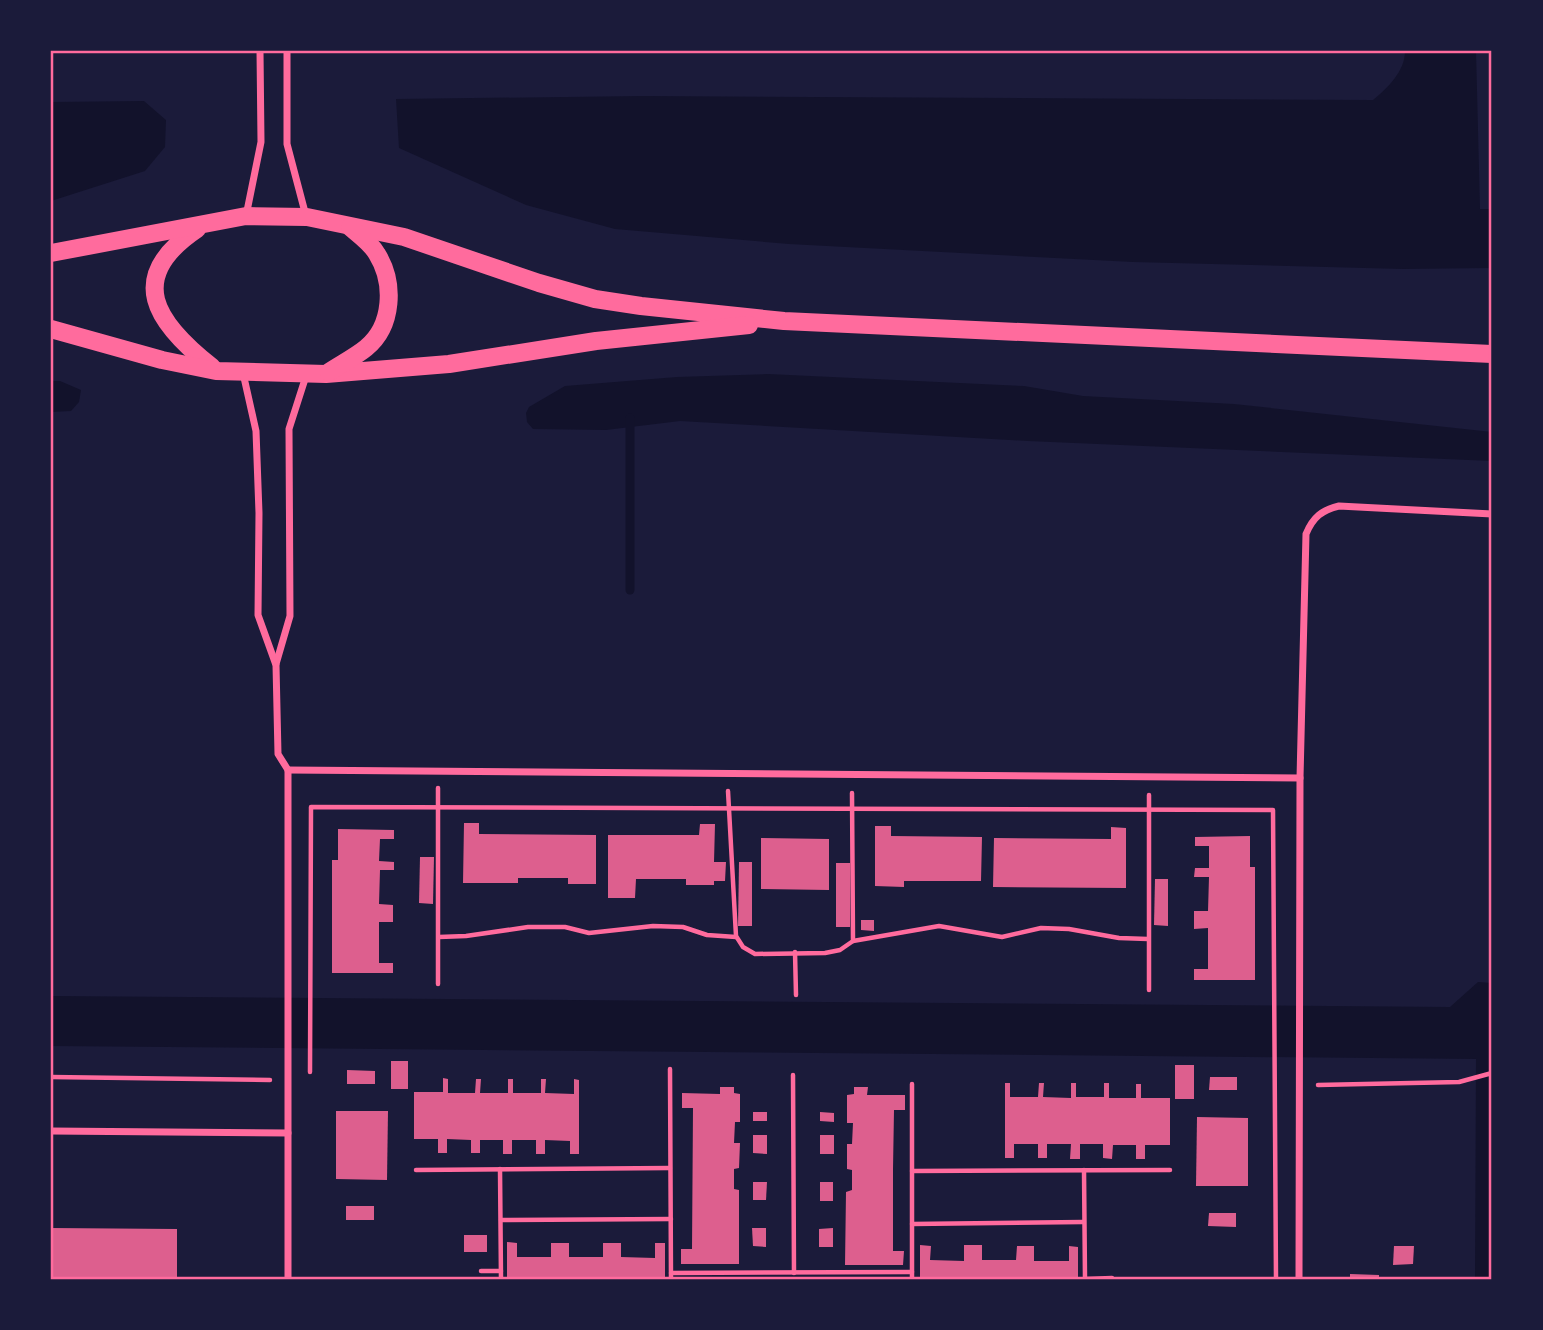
<svg xmlns="http://www.w3.org/2000/svg" width="1543" height="1330" font-family="'Alegreya Sans',sans-serif">
	<rect width="100%" height="100%" fill="#1b1b3a"/>
	<g fill="#12122b">
		<path d="M1405 51H1476L1480 209H1492V268L1403 269 1133 262 789 244 615 229 526 205 399 148 396 99 643 96 1373 100C1388 88 1405 71 1405 51Z"/>
		<polygon points="144,101 166,120 165,147 145,171 51,201 51,102"/>
		<polygon points="768,374 1024,386 1083,396 1234,404 1492,432 1492,461 1028,441 680,421 606,430 533,429 527,422 526,413 529,407 565,386 677,377"/>
		<polygon points="51,381 60,381 81,390 79,402 71,411 51,412"/>
		<polygon points="1478,982 1492,983 1492,1279 1475,1279 1476,1059 51,1046 51,996 1450,1007"/>
	</g>
	<g fill="none" stroke-linecap="round" stroke-linejoin="round">
		<polyline stroke="#12122b" stroke-width="9" points="630,418 630,590"/>
	</g>
	<g fill="#dd5f8e">
		<polygon points="464,823 479,823 479,834 596,835 596,884 568,884 568,878 518,878 518,883 463,883"/>
		<polygon points="700,824 715,824 714,862 726,862 725,881 714,881 714,885 686,885 686,879 636,879 635,898 608,898 608,835 699,835"/>
		<polygon points="875,826 891,826 891,836 982,837 981,881 904,881 904,887 875,886"/>
		<polygon points="1111,827 1126,828 1126,888 993,887 994,838 1111,839"/>
		<polygon points="338,829 394,830 394,839 380,839 379,861 394,862 394,870 380,870 379,904 393,905 393,922 379,922 379,963 393,963 393,973 332,973 332,860 338,860"/>
		<polygon points="1250,836 1250,867 1255,867 1255,980 1194,980 1194,969 1208,969 1208,928 1194,929 1194,911 1208,911 1209,877 1194,877 1195,868 1209,868 1209,846 1195,846 1195,837"/>
		<polygon points="761,838 829,839 829,890 761,889"/>
		<polygon points="420,857 434,857 433,904 419,903"/>
		<polygon points="739,862 752,862 752,926 738,926"/>
		<rect x="836" y="863" width="14" height="64"/>
		<polygon points="1155,879 1168,879 1168,926 1154,925"/>
		<polygon points="861,920 874,920 874,931 861,930"/>
		<rect x="391" y="1061" width="17" height="28"/>
		<rect x="1175" y="1065" width="19" height="34"/>
		<polygon points="347,1070 375,1071 375,1084 347,1084"/>
		<polygon points="1210,1077 1237,1077 1237,1090 1209,1090"/>
		<polygon points="443,1078 448,1079 448,1093 475,1093 476,1079 481,1079 480,1093 508,1093 508,1079 513,1079 513,1093 541,1093 541,1079 546,1079 545,1093 574,1094 574,1079 579,1080 579,1154 570,1154 570,1141 545,1140 545,1154 536,1154 536,1140 512,1140 512,1154 503,1154 503,1140 480,1140 480,1153 471,1153 471,1140 447,1139 447,1153 438,1153 438,1139 414,1139 414,1092 443,1092"/>
		<polygon points="1005,1083 1010,1083 1010,1097 1038,1097 1039,1083 1044,1083 1043,1097 1071,1098 1071,1083 1076,1083 1076,1097 1104,1097 1104,1083 1109,1083 1109,1098 1136,1098 1136,1084 1141,1084 1141,1098 1170,1098 1170,1145 1145,1145 1145,1159 1136,1159 1136,1145 1113,1145 1112,1159 1103,1158 1103,1144 1080,1144 1080,1159 1070,1159 1071,1144 1047,1144 1047,1158 1038,1158 1038,1144 1014,1144 1014,1158 1005,1158"/>
		<polygon points="720,1087 734,1087 734,1093 740,1094 740,1122 735,1122 734,1143 740,1143 739,1168 734,1169 734,1189 739,1190 739,1264 681,1264 681,1249 692,1249 693,1108 682,1108 682,1093 720,1094"/>
		<polygon points="854,1087 868,1087 867,1095 905,1095 905,1110 894,1110 893,1169 893,1251 904,1251 903,1265 845,1265 846,1192 852,1190 852,1170 847,1169 847,1144 852,1144 853,1123 847,1123 847,1095 854,1094"/>
		<polygon points="336,1111 388,1111 387,1180 336,1179"/>
		<rect x="753" y="1112" width="14" height="9"/>
		<polygon points="820,1112 834,1113 834,1122 820,1121"/>
		<polygon points="1197,1117 1248,1118 1248,1186 1196,1186"/>
		<polygon points="753,1135 767,1135 767,1154 753,1153"/>
		<rect x="820" y="1135" width="14" height="19"/>
		<polygon points="753,1182 767,1182 766,1200 753,1200"/>
		<rect x="820" y="1182" width="13" height="19"/>
		<rect x="346" y="1206" width="28" height="14"/>
		<polygon points="1209,1213 1236,1213 1236,1227 1208,1226"/>
		<polygon points="51,1228 177,1229 177,1279 51,1279"/>
		<polygon points="752,1228 766,1228 766,1247 753,1246"/>
		<polygon points="833,1228 833,1247 819,1247 819,1229"/>
		<rect x="464" y="1235" width="23" height="17"/>
		<polygon points="507,1242 517,1243 517,1257 551,1257 551,1243 569,1243 569,1257 603,1257 603,1243 621,1243 621,1257 655,1258 655,1243 665,1243 665,1279 507,1279"/>
		<polygon points="920,1245 931,1246 930,1260 964,1261 964,1245 982,1245 982,1260 1016,1260 1017,1246 1034,1246 1034,1261 1069,1261 1069,1246 1078,1247 1078,1279 920,1279"/>
		<polygon points="1394,1246 1414,1246 1413,1264 1393,1265"/>
		<polygon points="1350,1274 1379,1275 1379,1279 1350,1279"/>
	</g>
	<g fill="none" stroke-linecap="round" stroke-linejoin="round">
		<g stroke="#ff6b9d" stroke-width="4.5">
			<polyline points="728,791 736,936 743,947 755,954 825,953 840,950 853,941 852,793"/>
			<polyline points="1149,795 1149,990"/>
			<polyline points="439,937 466,936 528,927 565,927 589,933 653,926 683,927 707,935 736,937"/>
			<polyline points="853,941 939,926 1002,937 1041,928 1069,929 1119,938 1148,939"/>
			<polyline points="795,952 796,995"/>
			<polyline points="438,984 438,788"/>
			<polyline points="670,1069 671,1279"/>
			<polyline points="310,1072 311,807 1273,810 1276,1279"/>
			<polyline points="793,1075 794,1273"/>
			<polyline points="51,1077 270,1080"/>
			<polyline points="912,1084 912,1279"/>
			<polyline points="1318,1085 1459,1082 1492,1073"/>
			<polyline points="500,1169 501,1279"/>
			<polyline points="416,1170 670,1168"/>
			<polyline points="1084,1170 1085,1279"/>
			<polyline points="912,1171 1170,1170"/>
			<polyline points="501,1220 671,1219"/>
			<polyline points="912,1224 1083,1222"/>
			<polyline points="481,1271 501,1271"/>
			<polyline points="671,1273 912,1272"/>
			<polyline points="1085,1279 1112,1278"/>
		</g>
		<g stroke="#ff6b9d" stroke-width="7">
			<polyline points="287,51 287,144 306,216"/>
			<polyline points="246,216 261,142 260,51"/>
			<polyline points="243,373 256,431 259,513 258,615 276,665 278,754 288,770 288,1279"/>
			<polyline points="276,664 290,616 289,429 306,376"/>
			<polyline points="288,770 1300,778"/>
			<polyline points="51,1131 288,1133"/>
			<path d="M1299 1279 1300 778 1306 534C1313 517 1322 510 1339 506L1492 514"/>
		</g>
		<g stroke="#ff6b9d" stroke-width="18">
			<path d="M197 229C124 278 156 323 212 367"/>
			<polyline points="51,253 246,216 307,217 404,237 539,283 595,299 641,306 784,321 1492,354"/>
			<polyline points="51,329 162,360 216,371 326,374 449,364 596,341 749,325"/>
			<path d="M329 372C341 364 355 357 366 348 393 326 395 283 377 254 371 243 359 235 350 227"/>
		</g>
	</g>
	<rect width="1543" height="1330" fill="none" stroke="#1b1b3a" stroke-width="105"/>
	<rect x="52" y="52" width="1438" height="1226" fill="none" stroke="#ff6b9d" stroke-width="2.5"/>
</svg>
